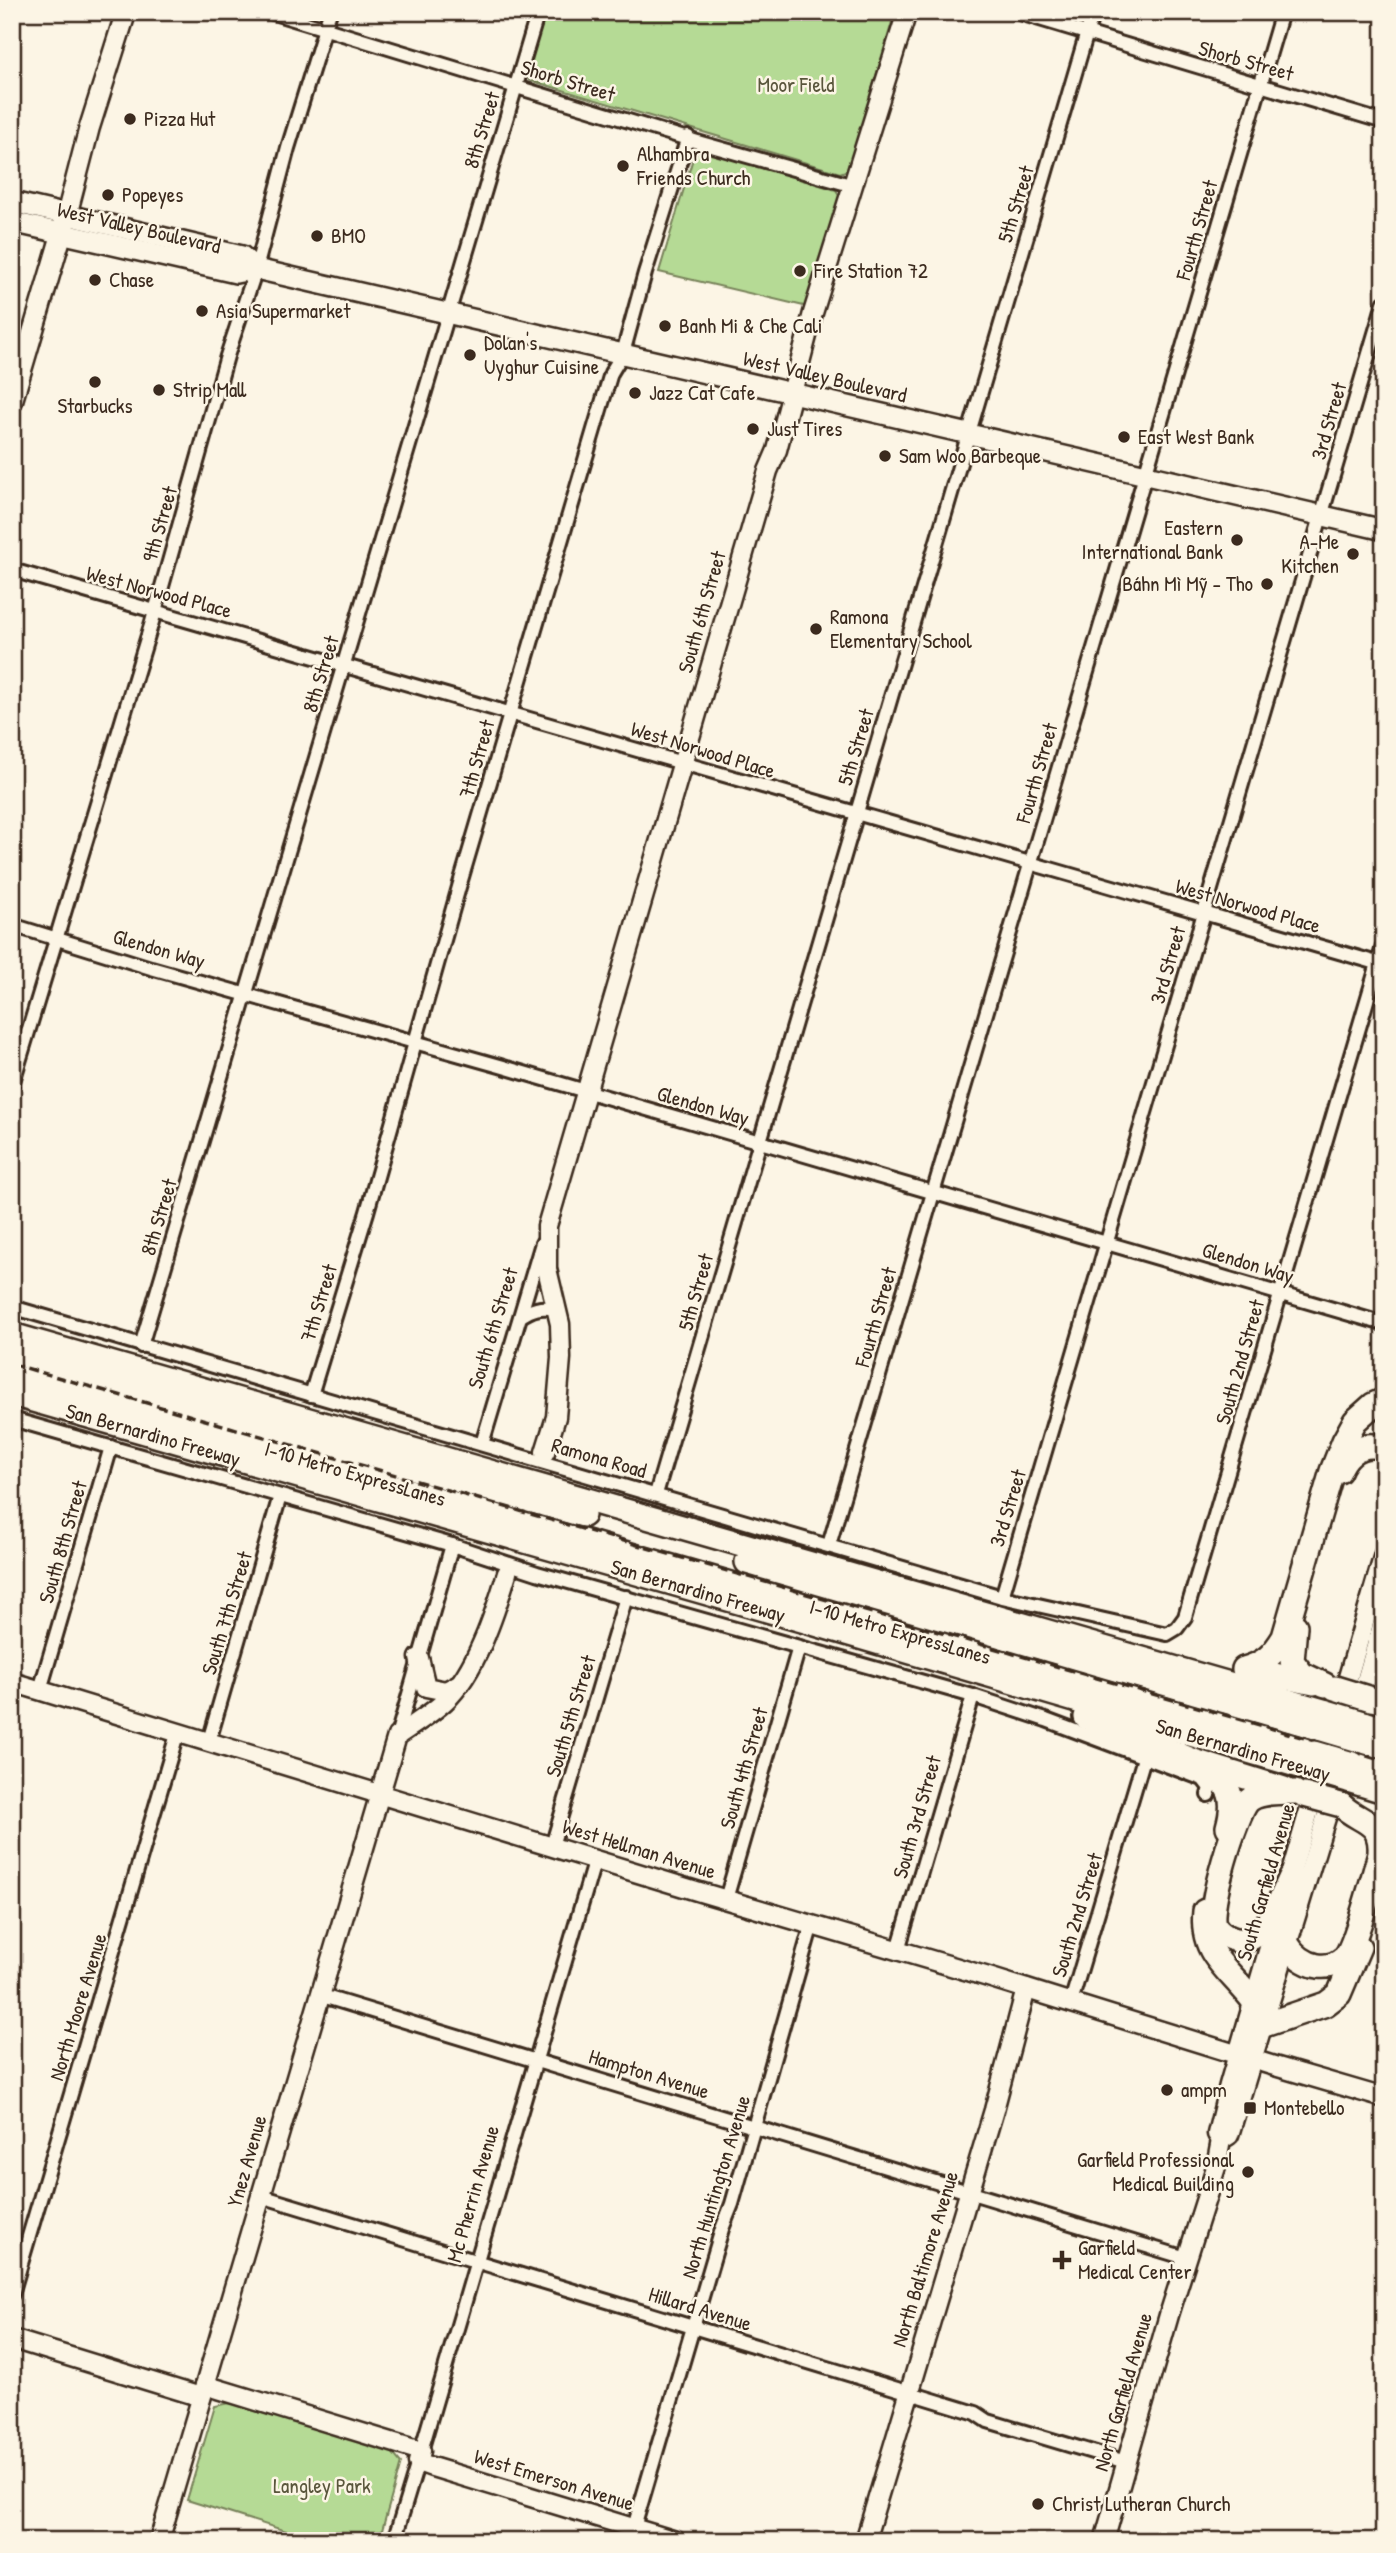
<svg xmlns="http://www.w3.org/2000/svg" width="1396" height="2553" font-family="'Patrick Hand',sans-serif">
	<rect width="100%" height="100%" fill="#fcf5e5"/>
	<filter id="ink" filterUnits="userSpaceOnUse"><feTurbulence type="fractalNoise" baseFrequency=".0143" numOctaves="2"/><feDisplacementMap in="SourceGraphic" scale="14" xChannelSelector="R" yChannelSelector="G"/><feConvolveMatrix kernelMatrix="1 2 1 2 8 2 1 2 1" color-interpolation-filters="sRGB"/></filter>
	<g filter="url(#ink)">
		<g fill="#b5da95" stroke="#78825a" stroke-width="2">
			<polygon points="546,12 895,12 848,170 840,173 529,80 527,74"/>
			<polygon points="703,149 836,190 841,198 808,307 659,272 694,155"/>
			<polygon points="230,2403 391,2451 401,2463 379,2541 318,2541 187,2500 215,2406"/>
		</g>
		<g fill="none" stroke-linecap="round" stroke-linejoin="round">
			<polyline stroke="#d5ccbd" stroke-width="18" stroke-dasharray="18 9" stroke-linecap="butt" points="507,1573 522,1527"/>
			<defs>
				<g id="street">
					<polyline points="270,12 701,143 854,186"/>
					<polyline points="1016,12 1384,122"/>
					<polyline points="12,570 1384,965"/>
					<polyline points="12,925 151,968 500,1066 1384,1324"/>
					<polyline points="12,1085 152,622 227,356 256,269 288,148 330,12"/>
					<polyline points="12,1307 1002,1597 1167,1634 1177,1628 1185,1617 1384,943"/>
					<path d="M521 1316C532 1309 541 1306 554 1309L558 1318"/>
					<polyline points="141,1346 538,12"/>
					<polyline points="311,1395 367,1212 459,887 596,423 611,373 623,353 645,273 688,137"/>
					<polyline points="12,1419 452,1545 537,1573 973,1696 1046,1720 1203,1779 1210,1788 1208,1795"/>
					<polyline points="482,1444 542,1243"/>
					<polyline points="656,1494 1093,12"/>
					<polyline points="829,1545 1282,12"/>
					<polyline points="1002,1597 1384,303"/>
					<polyline points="40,1690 111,1447"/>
					<polyline points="397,1736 452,1545"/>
					<polyline points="209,1741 280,1496"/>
					<polyline points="552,1846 626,1597"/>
					<polyline points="726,1899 799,1647"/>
					<polyline points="898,1950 973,1696"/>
					<polyline points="319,1995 1186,2258"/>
					<polyline points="1071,2002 1144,1758"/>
					<polyline points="261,2196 894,2388 976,2413 988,2421 1126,2462"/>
					<polyline points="12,2294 178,1731"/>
					<polyline points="421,2451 595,1859"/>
					<polyline points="394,2541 418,2462"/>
					<polyline points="630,2541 722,2229 732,2204 812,1924"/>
				</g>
				<g id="secondary">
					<polyline points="545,1452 556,1417 561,1358 560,1324 547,1269 547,1226 768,471 777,450 813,313 907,12"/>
					<polyline points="419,1658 426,1687 446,1691 459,1684"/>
					<polyline points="12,1682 700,1892 985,1976 1271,2065 1384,2098"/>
					<polyline points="1221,2140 1217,2134 1229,2085 1384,1554"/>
					<polyline points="12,2339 201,2397"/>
					<polyline points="205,2385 421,2451 418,2462 432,2467 676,2541"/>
					<path d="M159 2541 397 1736C413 1725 431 1714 445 1701 476 1672 495 1613 507 1573"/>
					<polyline points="865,2541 994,2110 1026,1989"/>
					<polyline points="1104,2541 1169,2315 1216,2167 1221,2140 1229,2135 1329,1808 1384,1619"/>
				</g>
				<g id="primary">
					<polyline points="12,202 242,256 256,269"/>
					<polyline points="12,222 236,273 256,269 269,272 1384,530"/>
					<polyline points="12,402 62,233 89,129 126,12"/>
				</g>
				<g id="highway">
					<polyline points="12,1335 1327,1712"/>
					<polyline points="12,1353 186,1405 583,1515"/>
					<polyline points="12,1376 1315,1753"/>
					<polyline points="12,1394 812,1623 1310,1769"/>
					<path d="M1339 1471C1347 1452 1362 1441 1384 1448"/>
					<polyline points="747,1562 1322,1729"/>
					<polyline points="1295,1626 1292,1661 1302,1674 1325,1685"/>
					<path d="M1244 1669C1265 1663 1273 1655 1284 1637L1332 1471 1344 1441 1355 1421 1373 1405 1384 1400"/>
					<polyline points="1245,1669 1314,1683"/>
					<polyline points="1086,1717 1194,1761 1284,1789"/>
					<polyline points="1364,1723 1384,1729"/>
					<polyline points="1359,1740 1384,1747"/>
					<polyline points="1353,1764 1384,1773"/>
					<path d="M1206 1768C1231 1785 1236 1798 1228 1827"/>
					<polyline points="1348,1780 1384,1791"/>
					<path d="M1291 1877C1280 1899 1263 1952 1230 1938 1223 1935 1217 1931 1214 1924 1207 1909 1236 1813 1248 1801 1259 1791 1280 1793 1295 1792"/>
					<path d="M1205 1911C1200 1956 1230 1969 1255 2003"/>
					<path d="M1287 1944C1294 1955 1305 1964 1318 1966 1327 1967 1337 1965 1344 1958 1355 1948 1374 1873 1380 1854 1382 1819 1361 1824 1341 1805"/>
					<polyline points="1264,2025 1326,2004 1339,1994 1359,1947"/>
				</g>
			</defs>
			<use href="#street" stroke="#3b2a1e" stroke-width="18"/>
			<use href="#secondary" stroke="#3b2a1e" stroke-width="23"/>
			<use href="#primary" stroke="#3b2a1e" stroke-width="24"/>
			<use href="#highway" stroke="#3b2a1e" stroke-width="28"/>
			<use href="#street" stroke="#fcf5e5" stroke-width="12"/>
			<use href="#secondary" stroke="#fcf5e5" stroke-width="18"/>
			<use href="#primary" stroke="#fcf5e5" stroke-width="19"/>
			<use href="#highway" stroke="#fcf5e5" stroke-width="23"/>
			<polyline stroke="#3b2a1e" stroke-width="3.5" stroke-dasharray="10 5" stroke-linecap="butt" points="12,1364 1384,1761"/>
			<defs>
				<g id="highway-bridge">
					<polyline points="1335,1688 1371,1699"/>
					<polyline points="1327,1712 1364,1723"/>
					<polyline points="1322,1729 1359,1740"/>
					<polyline points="1315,1753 1353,1764"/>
					<polyline points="1310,1769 1348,1780"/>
					<polyline points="1304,1795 1341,1805"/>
				</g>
			</defs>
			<use href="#highway-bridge" stroke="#3b2a1e" stroke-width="28" stroke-linecap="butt"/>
			<use href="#highway-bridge" stroke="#fcf5e5" stroke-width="23"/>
		</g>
	</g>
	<g fill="#3b2a1e" stroke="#fcf5e5" stroke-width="2.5">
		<circle cx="130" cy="119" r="7"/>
		<circle cx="623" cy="166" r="7"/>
		<circle cx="108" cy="195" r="7"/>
		<circle cx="317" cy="236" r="7"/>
		<circle cx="800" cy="271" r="7"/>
		<circle cx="95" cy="280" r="7"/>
		<circle cx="202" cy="311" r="7"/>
		<circle cx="665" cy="326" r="7"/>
		<circle cx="470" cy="355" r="7"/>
		<circle cx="95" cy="382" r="7"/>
		<circle cx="159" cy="390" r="7"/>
		<circle cx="635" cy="393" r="7"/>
		<circle cx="753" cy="429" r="7"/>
		<circle cx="1124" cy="437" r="7"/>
		<circle cx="885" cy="456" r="7"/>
		<circle cx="1237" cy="540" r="7"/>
		<circle cx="1353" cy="554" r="7"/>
		<circle cx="1267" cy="584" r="7"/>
		<circle cx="816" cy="629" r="7"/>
		<circle cx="1167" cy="2090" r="7"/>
		<rect x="1243" y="2101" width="14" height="14" rx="3.5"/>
		<circle cx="1248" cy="2172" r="7"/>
		<path d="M1058.5 2249.5h7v7h7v7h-7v7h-7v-7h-7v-7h7z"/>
		<circle cx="1038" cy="2504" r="7"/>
	</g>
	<g text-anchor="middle" stroke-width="5" stroke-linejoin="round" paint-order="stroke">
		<g font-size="21" fill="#3b2a1e" stroke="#fcf5e5">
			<text transform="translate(1246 61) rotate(16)" y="7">Shorb Street</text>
			<text transform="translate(568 81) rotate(17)" y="7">Shorb Street</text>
			<text transform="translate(482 130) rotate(-73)" y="7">8th Street</text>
			<text transform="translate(1016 204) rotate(-73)" y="7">5th Street</text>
			<text transform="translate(139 228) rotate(13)" y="7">West Valley Boulevard</text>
			<text transform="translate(1197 230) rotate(-74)" y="7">Fourth Street</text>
			<text transform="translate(825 377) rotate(13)" y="7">West Valley Boulevard</text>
			<text transform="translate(1329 421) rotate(-74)" y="7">3rd Street</text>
			<text transform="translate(160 524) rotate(-74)" y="7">9th Street</text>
			<text transform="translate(159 592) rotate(15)" y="7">West Norwood Place</text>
			<text transform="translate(702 612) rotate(-74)" y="7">South 6th Street</text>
			<text transform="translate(321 674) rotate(-73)" y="7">8th Street</text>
			<text transform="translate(856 747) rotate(-73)" y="7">5th Street</text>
			<text transform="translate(703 750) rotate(17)" y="7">West Norwood Place</text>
			<text transform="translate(477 759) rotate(-74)" y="7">7th Street</text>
			<text transform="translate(1037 773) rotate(-74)" y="7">Fourth Street</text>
			<text transform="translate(1248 906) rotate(16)" y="7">West Norwood Place</text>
			<text transform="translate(159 949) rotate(16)" y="7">Glendon Way</text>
			<text transform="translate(1168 965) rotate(-74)" y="7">3rd Street</text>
			<text transform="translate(703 1106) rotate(16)" y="7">Glendon Way</text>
			<text transform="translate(159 1217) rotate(-73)" y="7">8th Street</text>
			<text transform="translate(1248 1263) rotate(17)" y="7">Glendon Way</text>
			<text transform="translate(696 1292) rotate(-74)" y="7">5th Street</text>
			<text transform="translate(319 1303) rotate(-73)" y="7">7th Street</text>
			<text transform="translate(876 1317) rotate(-74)" y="7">Fourth Street</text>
			<text transform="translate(493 1328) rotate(-73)" y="7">South 6th Street</text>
			<text transform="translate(1240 1362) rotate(-74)" y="7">South 2nd Street</text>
			<text transform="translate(153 1435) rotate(16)" y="7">San Bernardino Freeway</text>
			<text transform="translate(599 1458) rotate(16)" y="7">Ramona Road</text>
			<text transform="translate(355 1474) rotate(16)" y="7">I-10 Metro ExpressLanes</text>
			<text transform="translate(1008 1508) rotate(-73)" y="7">3rd Street</text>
			<text transform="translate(63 1542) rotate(-74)" y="7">South 8th Street</text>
			<text transform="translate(698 1591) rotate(16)" y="7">San Bernardino Freeway</text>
			<text transform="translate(227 1613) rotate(-73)" y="7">South 7th Street</text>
			<text transform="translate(900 1632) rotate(16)" y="7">I-10 Metro ExpressLanes</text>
			<text transform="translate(571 1716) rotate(-73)" y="7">South 5th Street</text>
			<text transform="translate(1243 1750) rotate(16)" y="7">San Bernardino Freeway</text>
			<text transform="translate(744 1768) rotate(-74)" y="7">South 4th Street</text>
			<text transform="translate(917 1817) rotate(-74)" y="7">South 3rd Street</text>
			<text transform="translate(639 1849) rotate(17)" y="7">West Hellman Avenue</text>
			<text transform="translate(1266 1882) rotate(-74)" y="7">South Garfield Avenue</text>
			<text transform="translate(1077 1915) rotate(-73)" y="7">South 2nd Street</text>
			<text transform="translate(78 2007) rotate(-73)" y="7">North Moore Avenue</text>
			<text transform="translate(649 2074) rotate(17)" y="7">Hampton Avenue</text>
			<text transform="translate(247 2161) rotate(-74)" y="7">Ynez Avenue</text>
			<text transform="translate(716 2187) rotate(-73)" y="7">North Huntington Avenue</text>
			<text transform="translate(473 2194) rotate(-74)" y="7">Mc Pherrin Avenue</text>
			<text transform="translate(925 2259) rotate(-73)" y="7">North Baltimore Avenue</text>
			<text transform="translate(700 2309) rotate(17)" y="7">Hillard Avenue</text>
			<text transform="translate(1123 2392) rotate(-74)" y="7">North Garfield Avenue</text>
			<text transform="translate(554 2480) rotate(17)" y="7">West Emerson Avenue</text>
		</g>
		<g font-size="21" fill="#5a563c" stroke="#fcf5e5">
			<text x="796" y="92">Moor Field</text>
			<text x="322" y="2493">Langley Park</text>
		</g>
		<g font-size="21" fill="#3b2a1e" stroke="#fcf5e5" text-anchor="start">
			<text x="144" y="126">Pizza Hut</text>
			<text x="637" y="161">Alhambra<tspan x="637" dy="24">Friends Church</tspan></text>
			<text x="122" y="202">Popeyes</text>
			<text x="331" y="243">BMO</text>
			<text x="814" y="278">Fire Station 72</text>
			<text x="109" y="287">Chase</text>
			<text x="216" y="318">Asia Supermarket</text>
			<text x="679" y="333">Banh Mi &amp; Che Cali</text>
			<text x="484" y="350">Dolan's<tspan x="484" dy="24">Uyghur Cuisine</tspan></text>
			<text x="173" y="397">Strip Mall</text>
			<text x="649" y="400">Jazz Cat Cafe</text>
			<text x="95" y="413" text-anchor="middle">Starbucks</text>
			<text x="767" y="436">Just Tires</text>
			<text x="1138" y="444">East West Bank</text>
			<text x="899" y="463">Sam Woo Barbeque</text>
			<text x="1223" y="535" text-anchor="end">Eastern<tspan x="1223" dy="24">International Bank</tspan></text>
			<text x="1339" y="549" text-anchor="end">A-Me<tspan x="1339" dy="24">Kitchen</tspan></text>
			<text x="1253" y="591" text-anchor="end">Báhn Mì Mỹ - Tho</text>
			<text x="830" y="624">Ramona<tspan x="830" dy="24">Elementary School</tspan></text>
			<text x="1181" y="2097">ampm</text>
			<text x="1264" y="2115">Montebello</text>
			<text x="1234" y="2167" text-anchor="end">Garfield Professional<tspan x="1234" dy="24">Medical Building</tspan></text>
			<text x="1078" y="2255">Garfield<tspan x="1078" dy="24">Medical Center</tspan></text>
			<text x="1052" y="2511">Christ Lutheran Church</text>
		</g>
	</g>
	<rect width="1396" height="2553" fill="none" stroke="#fcf5e5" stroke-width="42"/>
	<rect x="21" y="21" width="1354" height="2511" fill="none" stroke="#3b2a1e" stroke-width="2.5" filter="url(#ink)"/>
</svg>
